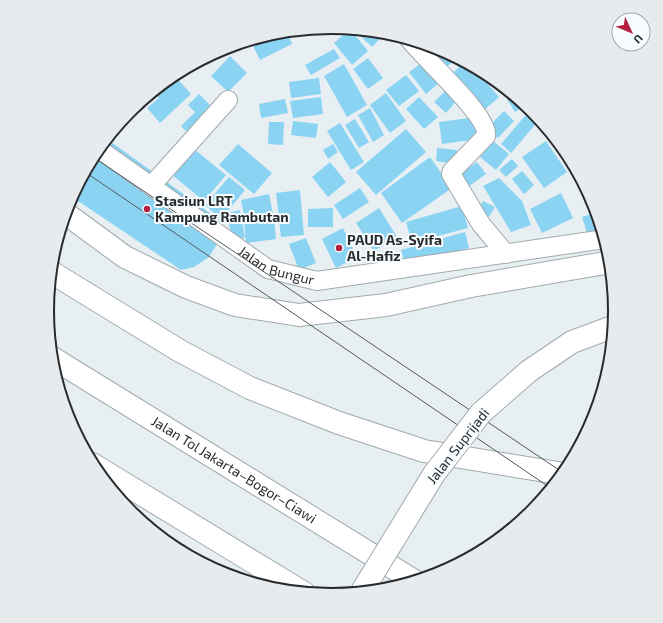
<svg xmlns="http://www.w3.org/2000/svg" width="663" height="623" font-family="'Exo 2',sans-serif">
	<rect width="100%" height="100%" fill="#e7eff3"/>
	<g fill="#8bd3f3">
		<polygon points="350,29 368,51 352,65 334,43"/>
		<polygon points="353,29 385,32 386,32 372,47"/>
		<polygon points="304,30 295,36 292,31"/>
		<polygon points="287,31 292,44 260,60 250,40 276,32"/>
		<polygon points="422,43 441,49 458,58 445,68"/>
		<polygon points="239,44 228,54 223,49"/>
		<polygon points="334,49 340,58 311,75 305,65"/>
		<polygon points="230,56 247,73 228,92 211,76"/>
		<polygon points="368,58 383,78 368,89 353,69"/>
		<polygon points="423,62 439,83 426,94 409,72"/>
		<polygon points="465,62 471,65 499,97 483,111 450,75"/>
		<polygon points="344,64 367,105 347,117 324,76"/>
		<polygon points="406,75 419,91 399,106 386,90"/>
		<polygon points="175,76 191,94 160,123 147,108 159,98 156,94"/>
		<polygon points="319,78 321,94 291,98 289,82"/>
		<polygon points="449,87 459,98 446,113 434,102"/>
		<polygon points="386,93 406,121 390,133 370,105"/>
		<polygon points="199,94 215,110 190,135 181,126 195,112 188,105"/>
		<polygon points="514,95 526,105 515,112 507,99"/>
		<polygon points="321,97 323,114 293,118 290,101"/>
		<polygon points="419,97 438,117 424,129 406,109"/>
		<polygon points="285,99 288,113 261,118 259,104"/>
		<polygon points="370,108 384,135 373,142 358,115"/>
		<polygon points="531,109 540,119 511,153 501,144"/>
		<polygon points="504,111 514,121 498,138 487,128"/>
		<polygon points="476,117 478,139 442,144 439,122"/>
		<polygon points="355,119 369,142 359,148 345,125"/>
		<polygon points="293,121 318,124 316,138 291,135"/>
		<polygon points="269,122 284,122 283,145 268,144"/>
		<polygon points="340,123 364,162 351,170 327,131"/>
		<polygon points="406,129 426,152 376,195 356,172"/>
		<polygon points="551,132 565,150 563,152"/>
		<polygon points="107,139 221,221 220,239 209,257 194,267 181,270 72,197 95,153"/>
		<polygon points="493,141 509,154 496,170 480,157"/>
		<polygon points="546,141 567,172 544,188 522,157"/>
		<polygon points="238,144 272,173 254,194 219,165"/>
		<polygon points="333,144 338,152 328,159 323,150"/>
		<polygon points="437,148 457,150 455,164 436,161"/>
		<polygon points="194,149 226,175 204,201 172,175"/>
		<polygon points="430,157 452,188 402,223 381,193"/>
		<polygon points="512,159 518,166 506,177 499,170"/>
		<polygon points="330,162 346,182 328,197 312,177"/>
		<polygon points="477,162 486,174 465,189 456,177"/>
		<polygon points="522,171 534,185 524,194 512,179"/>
		<polygon points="229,177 245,190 221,219 205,205"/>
		<polygon points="499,178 522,201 531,225 511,232 483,186"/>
		<polygon points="360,188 369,202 343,219 334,205"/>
		<polygon points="300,190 304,235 281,237 276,193"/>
		<polygon points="561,193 573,218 542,233 530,209"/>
		<polygon points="269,194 273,214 245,220 241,200"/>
		<polygon points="483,201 495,207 488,218 477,211"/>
		<polygon points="462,206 468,228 412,243 406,222"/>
		<polygon points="333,208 333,227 308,227 308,209"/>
		<polygon points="379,208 397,237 374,251 356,223"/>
		<polygon points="240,210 245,238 232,240 227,213"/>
		<polygon points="597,212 603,230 588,236 582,217"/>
		<polygon points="274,218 276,239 246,243 244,222"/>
		<polygon points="343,228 357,257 336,268 322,239"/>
		<polygon points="465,232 469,248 405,266 401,250"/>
		<polygon points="306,238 316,263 299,270 289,244"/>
	</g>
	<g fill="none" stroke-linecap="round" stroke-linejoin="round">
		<defs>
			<g id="street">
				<path d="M409 39C423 58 490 116 486 136L452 171 451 174 481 224 506 254"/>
				<path id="s1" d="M99 149 268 269 317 281 605 239"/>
				<polyline points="151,186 228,100"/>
			</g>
			<polyline id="primary" points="481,413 529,371 572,342 615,326"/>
			<g id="highway">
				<polyline points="65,213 125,257 186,287 235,305 299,315 386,305 471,286 611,262"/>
				<polyline points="51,272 180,351 250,388 339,423 424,451 564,474"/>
				<path id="s2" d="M51 357 416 582"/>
				<polyline points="92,464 304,593"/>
			</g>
		</defs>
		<use href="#street" stroke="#a2aaad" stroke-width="20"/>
		<use href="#primary" stroke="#a2aaad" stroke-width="24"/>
		<use href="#highway" stroke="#a2aaad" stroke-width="24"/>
		<use href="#street" stroke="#fff" stroke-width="18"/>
		<use href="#primary" stroke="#fff" stroke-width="22"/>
		<use href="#highway" stroke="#fff" stroke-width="22"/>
		<g stroke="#55595c" stroke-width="1">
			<polyline points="93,157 565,474"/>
			<polyline points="85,172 552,489"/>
		</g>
		<defs>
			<polyline id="primary-bridge" points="361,593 434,474 481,413"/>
		</defs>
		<use href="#primary-bridge" stroke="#a2aaad" stroke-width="24" stroke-linecap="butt"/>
		<use href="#primary-bridge" stroke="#fff" stroke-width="22"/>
	</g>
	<g fill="#b21f41" stroke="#f7fcff" stroke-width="1.5">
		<circle cx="147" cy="209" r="4"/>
		<circle cx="339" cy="248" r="4"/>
	</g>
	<g text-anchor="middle" stroke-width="4" stroke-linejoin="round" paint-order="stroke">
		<g font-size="14" font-weight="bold" fill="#292c2e" stroke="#f7fcff" text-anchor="start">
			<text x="155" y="206">Stasiun LRT<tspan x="155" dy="16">Kampung Rambutan</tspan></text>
			<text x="347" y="245">PAUD As-Syifa<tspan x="347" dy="16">Al-Hafiz</tspan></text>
		</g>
		<g font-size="14" fill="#292c2e" stroke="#f7fcff">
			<text dy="5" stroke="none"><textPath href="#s1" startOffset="214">Jalan Bungur</textPath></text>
			<text transform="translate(458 446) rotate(-52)" y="5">Jalan Suprijadi</text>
			<text dy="5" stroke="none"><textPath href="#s2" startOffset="215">Jalan Tol Jakarta–Bogor–Ciawi</textPath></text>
		</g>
	</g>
	<path d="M0 0H663V623H0ZM54 311a277 277 0 1 1 554 0a277 277 0 1 1-554 0Z" fill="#e7ebee" fill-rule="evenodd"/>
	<path fill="none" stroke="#292c2e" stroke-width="2" d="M54 311a277 277 0 1 1 554 0a277 277 0 1 1-554 0Z"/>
	<g transform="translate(631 32) rotate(134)"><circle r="19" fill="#f7fcff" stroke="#a5a9ab"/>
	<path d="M0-3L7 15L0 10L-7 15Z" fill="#b21f41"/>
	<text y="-6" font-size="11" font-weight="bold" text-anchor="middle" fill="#292c2e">U</text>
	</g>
</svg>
